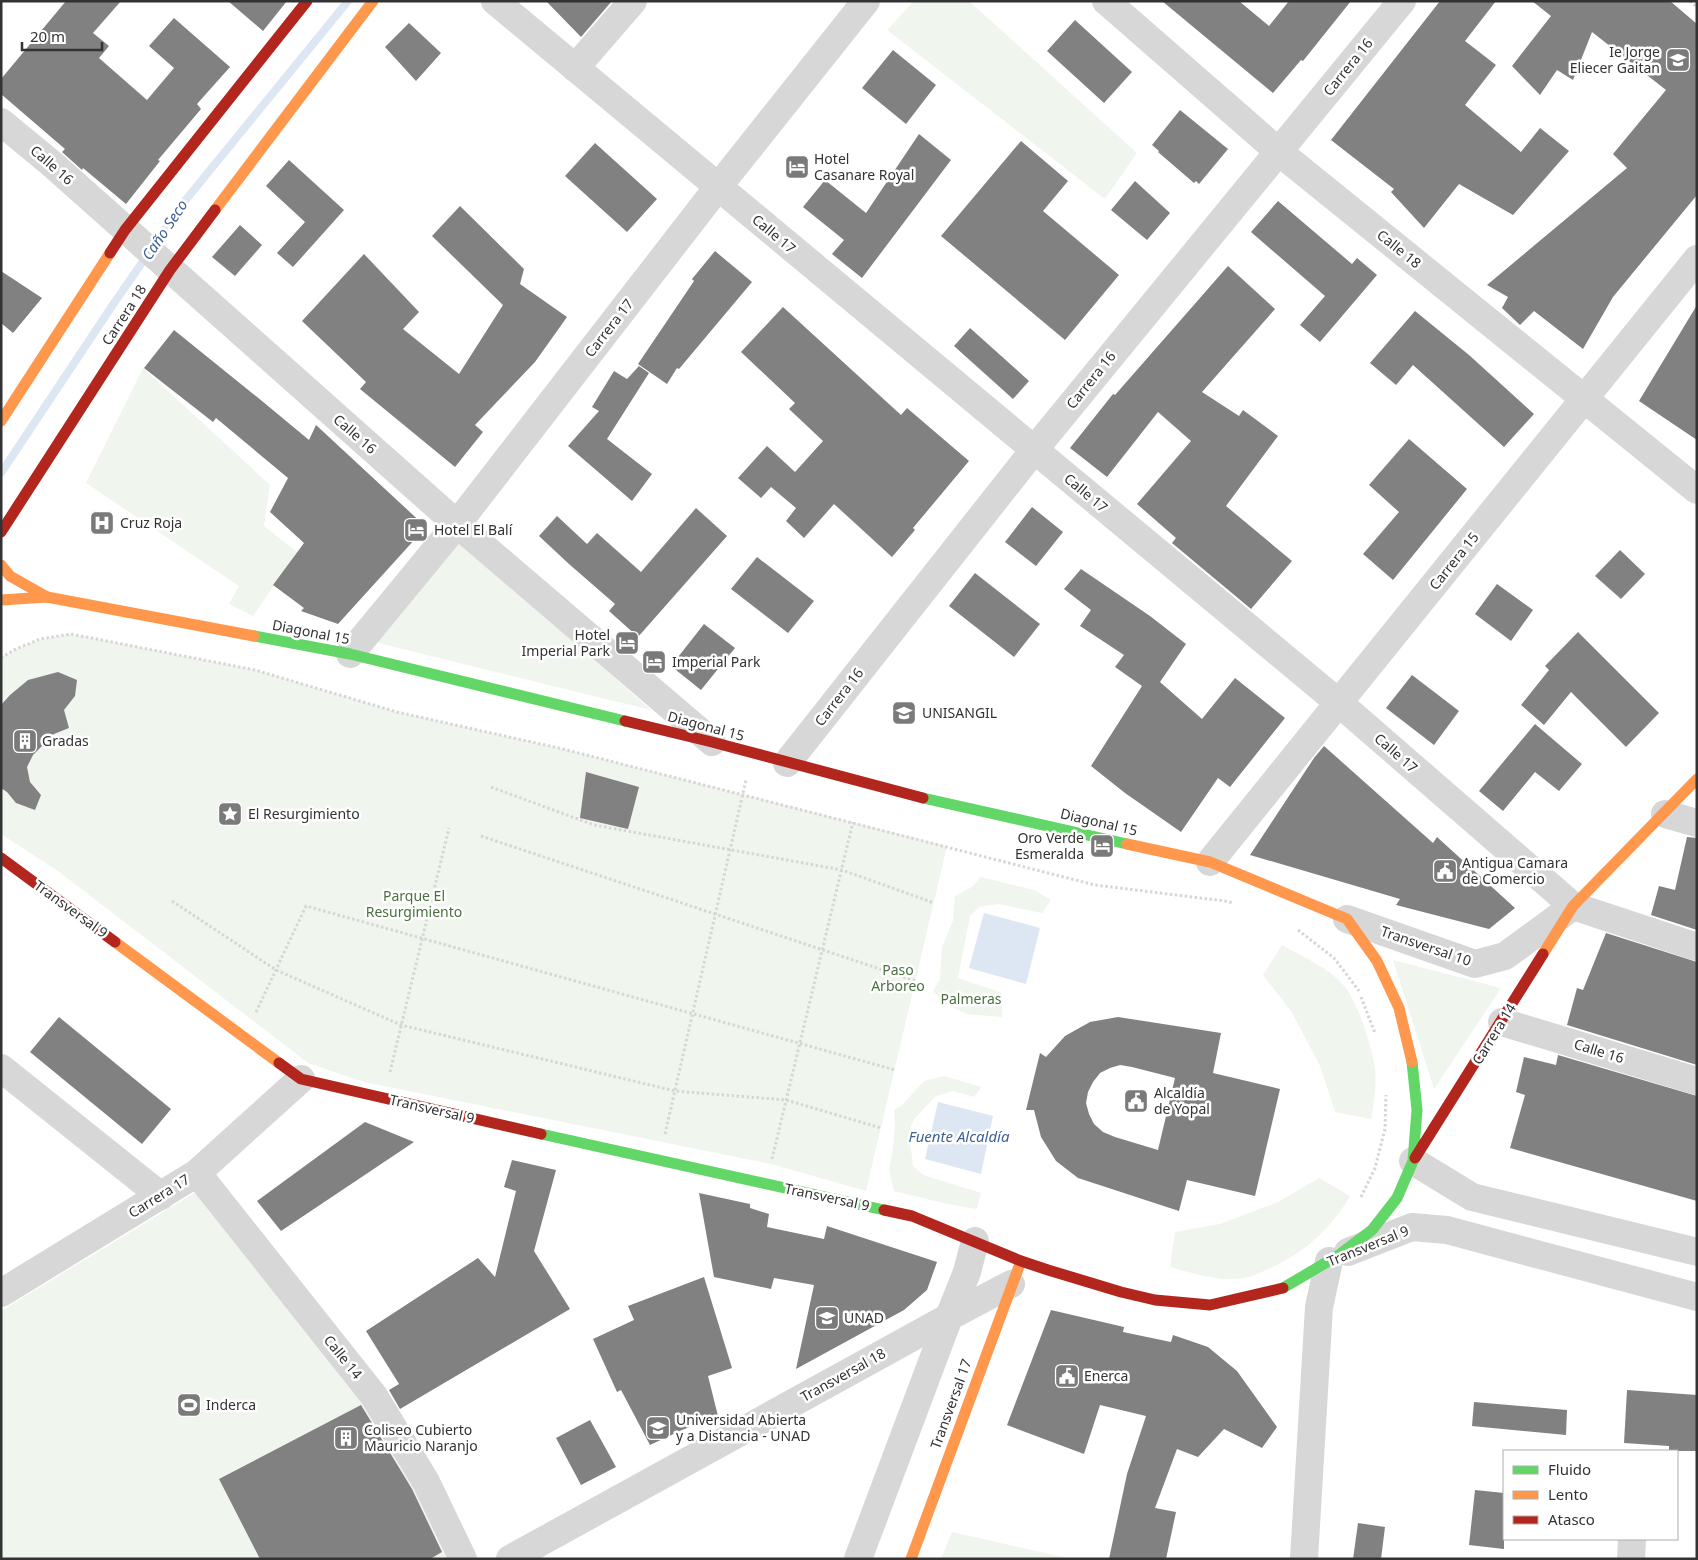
<svg xmlns="http://www.w3.org/2000/svg" width="1698" height="1560" font-family="'Noto Sans',sans-serif">
	<rect width="100%" height="100%" fill="#fff"/>
	<g fill="#f0f5ed">
		<polygon points="914,1 969,1 1137,153 1105,199 887,30"/>
		<polygon points="143,368 270,485 264,526 297,552 253,616 229,604 239,586 86,483"/>
		<polygon points="457,539 651,710 374,642"/>
		<path d="M71 634 255 670 397 712 563 749 947 846 866 1191 771 1164 364 1082 308 1063 58 871 1 834V658C27 642 42 639 71 634Z"/>
		<polygon points="981,877 1034,890 1051,900 1042,913 998,904 979,907 970,916 958,978 1002,993 1002,1017 967,1014 944,1003 933,991 940,980 942,947 953,921 955,896 972,887"/>
		<path d="M1282 945C1303 957 1328 967 1344 986 1358 1002 1372 1047 1375 1069 1377 1086 1374 1102 1371 1119L1335 1112 1320 1066 1291 1011 1263 975Z"/>
		<polygon points="1393,960 1501,988 1434,1089"/>
		<polygon points="944,1076 981,1087 974,1097 953,1091 936,1096 914,1119 909,1131 913,1166 923,1175 981,1193 977,1209 947,1204 894,1191 889,1170 893,1149 895,1124 894,1110 902,1105 924,1081"/>
		<path d="M1319 1178 1350 1196C1331 1229 1303 1254 1268 1269 1260 1273 1251 1277 1243 1278 1219 1282 1193 1273 1170 1267L1175 1232 1220 1224 1278 1202Z"/>
		<polygon points="209,1184 373,1395 459,1551 445,1559 1,1559 1,1311"/>
		<polygon points="952,1532 1071,1559 941,1559"/>
	</g>
	<g fill="#dde6f3">
		<polygon points="984,913 1040,928 1026,984 969,968"/>
		<polygon points="938,1102 993,1116 981,1174 925,1159"/>
	</g>
	<g fill="none" stroke-linecap="round" stroke-linejoin="round">
		<polyline stroke="#dde6f3" stroke-width="8" points="1,473 112,306 184,202 348,1"/>
	</g>
	<g fill="#818181" fill-rule="evenodd">
		<polygon points="66,1 121,1 93,33 109,46 99,58 147,100 174,68 149,46 174,18 230,67 197,104 201,109 158,160 160,161 126,204 83,168 82,170 62,152 65,149 1,94 1,79"/>
		<polygon points="228,1 287,1 263,31"/>
		<polygon points="546,1 612,1 581,37"/>
		<polygon points="1162,1 1239,1 1269,26 1289,1 1351,1 1303,61 1301,60 1273,93"/>
		<polygon points="1440,1 1496,1 1465,41 1496,65 1465,105 1521,152 1540,128 1569,151 1513,215 1459,184 1424,228 1391,192 1394,189 1331,140"/>
		<polygon points="1532,1 1670,1 1697,24 1697,195 1613,297 1583,349 1534,311 1520,325 1502,308 1508,297 1487,285 1627,168 1613,154 1666,90 1592,32 1573,80 1557,70 1540,95 1512,66 1551,16"/>
		<polygon points="1075,20 1132,72 1104,103 1047,51"/>
		<polygon points="409,23 441,53 416,81 385,47"/>
		<polygon points="893,50 936,85 906,124 862,88"/>
		<polygon points="1180,110 1228,149 1199,184 1196,181 1194,183 1158,152 1159,151 1152,145"/>
		<polygon points="919,134 951,160 862,278 832,254 844,240 803,207 825,180 866,213"/>
		<polygon points="1021,141 1068,181 1043,211 1119,275 1065,340 941,236"/>
		<polygon points="595,143 657,199 627,232 565,176"/>
		<polygon points="289,160 344,210 293,267 277,253 305,222 266,186"/>
		<polygon points="1135,181 1170,213 1147,240 1111,210"/>
		<polygon points="1278,201 1352,264 1357,258 1377,275 1320,342 1300,325 1325,296 1251,232"/>
		<polygon points="460,206 524,269 520,284 567,317 535,362 475,425 483,432 455,467 360,389 366,382 302,321 364,254 419,312 403,329 459,374 503,305 432,236"/>
		<polygon points="240,225 262,245 235,276 212,257"/>
		<polygon points="715,251 752,282 679,369 677,368 667,384 638,364 694,281 692,279"/>
		<polygon points="1228,266 1275,309 1202,392 1239,416 1243,410 1278,436 1226,506 1292,561 1251,609 1172,543 1176,538 1137,504 1191,441 1158,412 1107,477 1070,448 1113,394 1115,395"/>
		<polygon points="1,271 42,298 13,333 1,323"/>
		<polygon points="1697,305 1697,440 1639,401"/>
		<polygon points="783,307 901,415 907,408 969,461 913,528 915,530 892,557 834,504 804,538 786,521 796,508 771,487 761,498 738,478 767,446 795,472 823,441 789,409 795,403 741,352"/>
		<polygon points="1415,311 1469,355 1534,414 1504,447 1413,365 1396,385 1370,363"/>
		<polygon points="970,328 1029,381 1013,399 954,346"/>
		<polygon points="174,330 262,401 309,440 316,425 426,527 338,624 301,611 304,608 273,585 304,543 270,512 288,478 216,418 213,422 144,368"/>
		<polygon points="639,366 649,373 607,439 652,474 632,501 568,446 599,411 592,407 614,371 627,379"/>
		<polygon points="1409,439 1467,489 1393,580 1363,554 1399,512 1369,485"/>
		<polygon points="1032,507 1063,532 1036,566 1005,542"/>
		<polygon points="696,508 727,536 638,637 609,611 615,604 569,564 539,536 557,516 587,544 597,533 641,572"/>
		<polygon points="1620,550 1645,574 1621,599 1595,576"/>
		<polygon points="757,557 814,601 788,633 731,589"/>
		<polygon points="1081,569 1150,616 1186,644 1160,682 1202,719 1235,678 1285,718 1230,787 1218,778 1181,832 1125,793 1091,766 1142,686 1115,667 1124,655 1080,626 1091,610 1064,589"/>
		<polygon points="975,573 1040,624 1014,657 949,606"/>
		<polygon points="1497,584 1533,610 1511,641 1475,614"/>
		<polygon points="704,624 735,648 701,690 671,666"/>
		<polygon points="1578,632 1659,713 1626,747 1571,692 1544,725 1521,705 1549,670 1545,666"/>
		<polygon points="58,672 77,680 75,696 64,710 69,728 54,734 33,755 27,767 30,782 41,795 35,810 16,803 7,792 1,788 1,705 10,695 28,680"/>
		<polygon points="1412,675 1459,711 1434,745 1386,708"/>
		<polygon points="1535,724 1582,764 1559,791 1535,772 1503,811 1479,791"/>
		<polygon points="1324,746 1433,843 1437,837 1515,908 1489,929 1396,905 1400,899 1250,855 1314,758"/>
		<polygon points="586,772 639,787 628,829 580,818"/>
		<polygon points="1687,837 1697,838 1697,930 1651,915 1659,886 1675,890"/>
		<polygon points="1606,933 1697,962 1697,1065 1567,1025 1577,988 1583,990"/>
		<polygon points="59,1017 171,1109 142,1144 30,1052"/>
		<path d="M1118 1017 1221 1033 1213 1073 1280 1089 1255 1196 1187 1180 1179 1211 1078 1178 1056 1161 1041 1137 1034 1110H1026L1040 1053 1046 1057 1065 1036 1090 1022ZM1120 1065 1132 1067 1175 1078 1158 1150 1115 1137 1103 1132 1094 1124 1089 1114 1086 1103 1088 1092 1093 1082 1100 1073 1110 1068Z"/>
		<polygon points="1558,1055 1697,1096 1697,1201 1510,1148 1525,1095 1516,1092 1524,1057 1556,1065"/>
		<polygon points="365,1122 414,1142 281,1231 257,1201"/>
		<polygon points="512,1160 556,1170 534,1251 570,1309 400,1409 389,1390 399,1384 366,1331 478,1258 495,1277 516,1191 504,1187"/>
		<polygon points="699,1193 750,1204 750,1208 769,1214 767,1227 824,1239 827,1226 937,1262 927,1290 904,1310 796,1369 814,1285 774,1278 771,1289 714,1277"/>
		<polygon points="704,1277 732,1368 708,1376 718,1416 682,1430 650,1445 621,1390 617,1392 593,1339 634,1320 628,1306"/>
		<polygon points="1051,1310 1124,1327 1123,1332 1171,1342 1173,1335 1208,1347 1237,1371 1277,1427 1262,1448 1224,1429 1198,1457 1177,1449 1155,1508 1176,1512 1166,1559 1109,1559 1127,1474 1146,1416 1100,1405 1084,1454 1007,1425"/>
		<polygon points="1627,1390 1697,1395 1697,1451 1669,1451 1669,1446 1624,1443"/>
		<polygon points="1474,1402 1567,1410 1566,1435 1472,1426"/>
		<polygon points="361,1405 412,1489 442,1552 430,1559 260,1559 219,1479"/>
		<polygon points="590,1420 616,1467 581,1485 556,1438"/>
		<polygon points="1475,1490 1504,1493 1504,1549 1469,1545"/>
		<polygon points="1358,1523 1385,1527 1381,1559 1353,1559"/>
	</g>
	<g fill="none" stroke-linecap="round" stroke-linejoin="round">
		<g stroke="#d6d6d6" stroke-width="3" stroke-dasharray="2.5 2.5" stroke-linecap="butt">
			<polyline points="1690,1 1697,7"/>
			<polyline points="1,658 14,650 40,639 71,634 255,670 397,712 563,749 1095,885 1225,901 1233,903"/>
			<polyline points="491,787 594,825 842,870 934,903"/>
			<polyline points="481,836 916,981"/>
			<polyline points="172,901 276,970 401,1025 675,1091 786,1100 881,1128"/>
			<polyline points="1298,930 1334,958 1359,991"/>
			<polyline points="1361,997 1375,1033"/>
			<polyline points="256,1012 306,906 895,1070"/>
			<polyline points="390,1072 449,828"/>
			<polyline points="665,1134 746,780"/>
			<polyline points="772,1159 853,822"/>
			<polyline points="1361,1197 1375,1168 1385,1129 1386,1095"/>
		</g>
		<g stroke="#d7d7d7" stroke-width="28">
			<polyline points="495,1 1339,703 1573,906 1697,947"/>
			<polyline points="1106,1 1279,152 1697,490"/>
			<polyline points="575,68 633,1"/>
			<polyline points="1,122 52,164 457,524 712,742"/>
			<polyline points="350,654 457,524 718,187 866,1"/>
			<polyline points="787,763 1034,450 1402,1"/>
			<polyline points="1665,814 1697,823"/>
			<polyline points="1210,862 1697,259"/>
			<polyline points="1347,919 1475,964 1505,956 1572,907"/>
			<polyline points="1502,1022 1697,1081"/>
			<polyline points="1,1068 161,1196"/>
			<polyline points="1413,1161 1472,1197 1697,1252"/>
			<polyline points="197,1173 374,1396 426,1482 463,1559"/>
			<polyline points="1348,1252 1412,1227 1447,1230 1697,1297"/>
			<polyline points="1,1293 197,1173 301,1079"/>
			<polyline points="510,1559 949,1317 967,1272 975,1241"/>
			<polyline points="858,1559 949,1317 1011,1284"/>
			<polyline points="1304,1559 1319,1307 1329,1261"/>
			<polyline points="1631,1559 1632,1539"/>
		</g>
		<g stroke="#63d668" stroke-width="11">
			<polyline points="254,636 350,654 625,721"/>
			<polyline points="923,798 1127,844"/>
			<polyline points="541,1134 884,1210"/>
			<polyline points="1283,1288 1339,1255 1372,1230 1397,1198 1413,1161 1417,1110 1412,1062"/>
		</g>
		<g stroke="#ff974d" stroke-width="11">
			<polyline points="215,210 373,1"/>
			<polyline points="1,421 110,253"/>
			<polyline points="1,565 10,576 47,597"/>
			<polyline points="1,600 47,597 254,636"/>
			<polyline points="1127,844 1210,862 1347,919 1377,961 1399,1008 1412,1062"/>
			<polyline points="115,942 279,1063"/>
			<polyline points="1543,954 1573,906 1697,779"/>
			<polyline points="911,1559 1021,1261"/>
		</g>
		<g stroke="#b3261e" stroke-width="11">
			<polyline points="110,253 125,230 307,1"/>
			<polyline points="1,532 170,270 215,210"/>
			<polyline points="625,721 712,742 923,798"/>
			<polyline points="1,858 115,942"/>
			<polyline points="279,1063 301,1079 541,1134"/>
			<polyline points="1415,1158 1543,954"/>
			<polyline points="884,1210 912,1216 1021,1261 1048,1270 1121,1292 1155,1300 1210,1305 1283,1288"/>
		</g>
	</g>
	<defs>
		<symbol id="school-square" viewBox="-11 -11 22 22"><rect x="-9" y="-9" width="18" height="18" rx="4" fill="#7a7a7a" stroke="#fff"/><path d="M0-5L7-2L0 1L-7-2ZM-4 1L0 2.5L4 1V4Q0 6-4 4Z" fill="#fff"/></symbol>
		<symbol id="hotel-square" viewBox="-11 -11 22 22"><rect x="-9" y="-9" width="18" height="18" rx="4" fill="#7a7a7a" stroke="#fff"/><path d="M-6-4.5h1.5V1H6V5H4.5V3h-9V5H-6ZM-4 0a1.8 1.8 0 1 1 3.6 0ZM.5 0V-2.5h3Q6-2.5 6 0Z" fill="#fff"/></symbol>
		<symbol id="hospital-square" viewBox="-11 -11 22 22"><rect x="-9" y="-9" width="18" height="18" rx="4" fill="#7a7a7a" stroke="#fff"/><path d="M-5-5h3v3.5h4V-5h3V5h-3V1.5h-4V5h-3Z" fill="#fff"/></symbol>
		<symbol id="university-square" viewBox="-11 -11 22 22"><rect x="-9" y="-9" width="18" height="18" rx="4" fill="#7a7a7a" stroke="#fff"/><path d="M0-5L7-2L0 1L-7-2ZM-4 1L0 2.5L4 1V4Q0 6-4 4Z" fill="#fff"/></symbol>
		<symbol id="building-square" viewBox="-11 -11 22 22"><rect x="-9" y="-9" width="18" height="18" rx="4" fill="#7a7a7a" stroke="#fff"/><path d="M-4-6H4V6H1V3H-1V6H-4ZM-2.5-4.3h1.7v1.8h-1.7ZM.8-4.3h1.7v1.8H.8ZM-2.5-1h1.7V.8h-1.7ZM.8-1h1.7V.8H.8Z" fill="#fff"/></symbol>
		<symbol id="sight-square" viewBox="-11 -11 22 22"><rect x="-9" y="-9" width="18" height="18" rx="4" fill="#7a7a7a" stroke="#fff"/><path d="M0-6L1.8-2.2L6-1.7L2.9 1.2L3.7 5.4L0 3.3L-3.7 5.4L-2.9 1.2L-6-1.7L-1.8-2.2Z" fill="#fff"/></symbol>
		<symbol id="civic-square" viewBox="-11 -11 22 22"><rect x="-9" y="-9" width="18" height="18" rx="4" fill="#7a7a7a" stroke="#fff"/><path d="M-.6-6.5H3V-4.5H.6V-3L4-1V1h2V6H-6V1h2V-1L-.6-3ZM-1.2 2.5V6h2.4V2.5Z" fill="#fff"/></symbol>
		<symbol id="stadium-square" viewBox="-11 -11 22 22"><rect x="-9" y="-9" width="18" height="18" rx="4" fill="#7a7a7a" stroke="#fff"/><path d="M0-5a6.5 5 0 1 0 0 10a6.5 5 0 1 0 0-10ZM-3.5-1.8h7v3.6h-7Z" fill="#fff"/></symbol>
	</defs>
	<g fill-rule="evenodd">
		<use href="#school-square" x="1664" y="46" width="28" height="28"/>
		<use href="#hotel-square" x="783" y="153" width="28" height="28"/>
		<use href="#hospital-square" x="88" y="509" width="28" height="28"/>
		<use href="#hotel-square" x="402" y="516" width="28" height="28"/>
		<use href="#hotel-square" x="613" y="629" width="28" height="28"/>
		<use href="#hotel-square" x="640" y="648" width="28" height="28"/>
		<use href="#university-square" x="890" y="699" width="28" height="28"/>
		<use href="#building-square" x="11" y="727" width="28" height="28"/>
		<use href="#sight-square" x="216" y="800" width="28" height="28"/>
		<use href="#hotel-square" x="1088" y="832" width="28" height="28"/>
		<use href="#civic-square" x="1431" y="857" width="28" height="28"/>
		<use href="#civic-square" x="1122" y="1087" width="28" height="28"/>
		<use href="#university-square" x="813" y="1304" width="28" height="28"/>
		<use href="#civic-square" x="1053" y="1362" width="28" height="28"/>
		<use href="#stadium-square" x="175" y="1391" width="28" height="28"/>
		<use href="#university-square" x="644" y="1414" width="28" height="28"/>
		<use href="#building-square" x="332" y="1424" width="28" height="28"/>
	</g>
	<g text-anchor="middle" stroke-width="5" stroke-linejoin="round" paint-order="stroke">
		<g font-size="14" fill="#333" stroke="#fff" text-anchor="start">
			<text x="1660" y="57" text-anchor="end">Ie Jorge<tspan x="1660" dy="16">Eliecer Gaitan</tspan></text>
			<text x="814" y="164">Hotel<tspan x="814" dy="16">Casanare Royal</tspan></text>
			<text x="120" y="528">Cruz Roja</text>
			<text x="434" y="535">Hotel El Balí</text>
			<text x="610" y="640" text-anchor="end">Hotel<tspan x="610" dy="16">Imperial Park</tspan></text>
			<text x="672" y="667">Imperial Park</text>
			<text x="922" y="718">UNISANGIL</text>
			<text x="42" y="746">Gradas</text>
			<text x="248" y="819">El Resurgimiento</text>
			<text x="1084" y="843" text-anchor="end">Oro Verde<tspan x="1084" dy="16">Esmeralda</tspan></text>
			<text x="1462" y="868">Antigua Camara<tspan x="1462" dy="16">de Comercio</tspan></text>
			<text x="1154" y="1098">Alcaldía<tspan x="1154" dy="16">de Yopal</tspan></text>
			<text x="844" y="1323">UNAD</text>
			<text x="1084" y="1381">Enerca</text>
			<text x="206" y="1410">Inderca</text>
			<text x="676" y="1425">Universidad Abierta<tspan x="676" dy="16">y a Distancia - UNAD</tspan></text>
			<text x="364" y="1435">Coliseo Cubierto<tspan x="364" dy="16">Mauricio Naranjo</tspan></text>
		</g>
		<g font-size="14" fill="#333" stroke="#fff">
			<text transform="translate(1348 67) rotate(-51)" y="5">Carrera 16</text>
			<text transform="translate(52 165) rotate(41)" y="5">Calle 16</text>
			<text transform="translate(774 234) rotate(40)" y="5">Calle 17</text>
			<text transform="translate(1399 249) rotate(39)" y="5">Calle 18</text>
			<text transform="translate(124 315) rotate(-57)" y="5">Carrera 18</text>
			<text transform="translate(609 328) rotate(-52)" y="5">Carrera 17</text>
			<text transform="translate(1091 380) rotate(-51)" y="5">Carrera 16</text>
			<text transform="translate(355 434) rotate(41)" y="5">Calle 16</text>
			<text transform="translate(1086 493) rotate(40)" y="5">Calle 17</text>
			<text transform="translate(1454 561) rotate(-51)" y="5">Carrera 15</text>
			<text transform="translate(311 632) rotate(11)" y="5">Diagonal 15</text>
			<text transform="translate(839 697) rotate(-52)" y="5">Carrera 16</text>
			<text transform="translate(706 726) rotate(15)" y="5">Diagonal 15</text>
			<text transform="translate(1396 753) rotate(41)" y="5">Calle 17</text>
			<text transform="translate(1099 822) rotate(13)" y="5">Diagonal 15</text>
			<text transform="translate(71 909) rotate(36)" y="5">Transversal 9</text>
			<text transform="translate(1426 946) rotate(19)" y="5">Transversal 10</text>
			<text transform="translate(1494 1034) rotate(-58)" y="5">Carrera 14</text>
			<text transform="translate(1599 1051) rotate(17)" y="5">Calle 16</text>
			<text transform="translate(432 1109) rotate(13)" y="5">Transversal 9</text>
			<text transform="translate(159 1196) rotate(-32)" y="5">Carrera 17</text>
			<text transform="translate(827 1197) rotate(12)" y="5">Transversal 9</text>
			<text transform="translate(1368 1246) rotate(-22)" y="5">Transversal 9</text>
			<text transform="translate(343 1357) rotate(51)" y="5">Calle 14</text>
			<text transform="translate(843 1375) rotate(-29)" y="5">Transversal 18</text>
			<text transform="translate(951 1404) rotate(-70)" y="5">Transversal 17</text>
		</g>
		<g font-size="14" fill="#4b703f" stroke="#fff">
			<text x="414" y="901">Parque El<tspan x="414" dy="16">Resurgimiento</tspan></text>
			<text x="898" y="975">Paso<tspan x="898" dy="16">Arboreo</tspan></text>
			<text x="971" y="1004">Palmeras</text>
		</g>
		<g font-size="15" font-style="italic" fill="#406196" stroke="#fff">
			<text transform="translate(165 230) rotate(-56)" y="5">Caño Seco</text>
			<text x="959" y="1142">Fuente Alcaldía</text>
		</g>
	</g>
	<rect width="1698" height="1560" fill="none" stroke="#333333" stroke-width="5"/>
	<rect x="1503" y="1450" width="175" height="90" fill="#ffffff" stroke="#adadad"/>
	<rect x="1513" y="1466" width="25" height="8" fill="#63d668" stroke="#adadad"/>
	<text x="1548" y="1475" font-size="15" fill="#333333">Fluido</text>
	<rect x="1513" y="1491" width="25" height="8" fill="#ff974d" stroke="#adadad"/>
	<text x="1548" y="1500" font-size="15" fill="#333333">Lento</text>
	<rect x="1513" y="1516" width="25" height="8" fill="#b3261e" stroke="#adadad"/>
	<text x="1548" y="1525" font-size="15" fill="#333333">Atasco</text>
	<path d="M22 42v8h80v-8" fill="none" stroke="#333333" stroke-width="2.5"/>
	<text x="30" y="42" font-size="15" fill="#333333" stroke="#ffffff" stroke-width="4" paint-order="stroke">20 m</text>
</svg>
